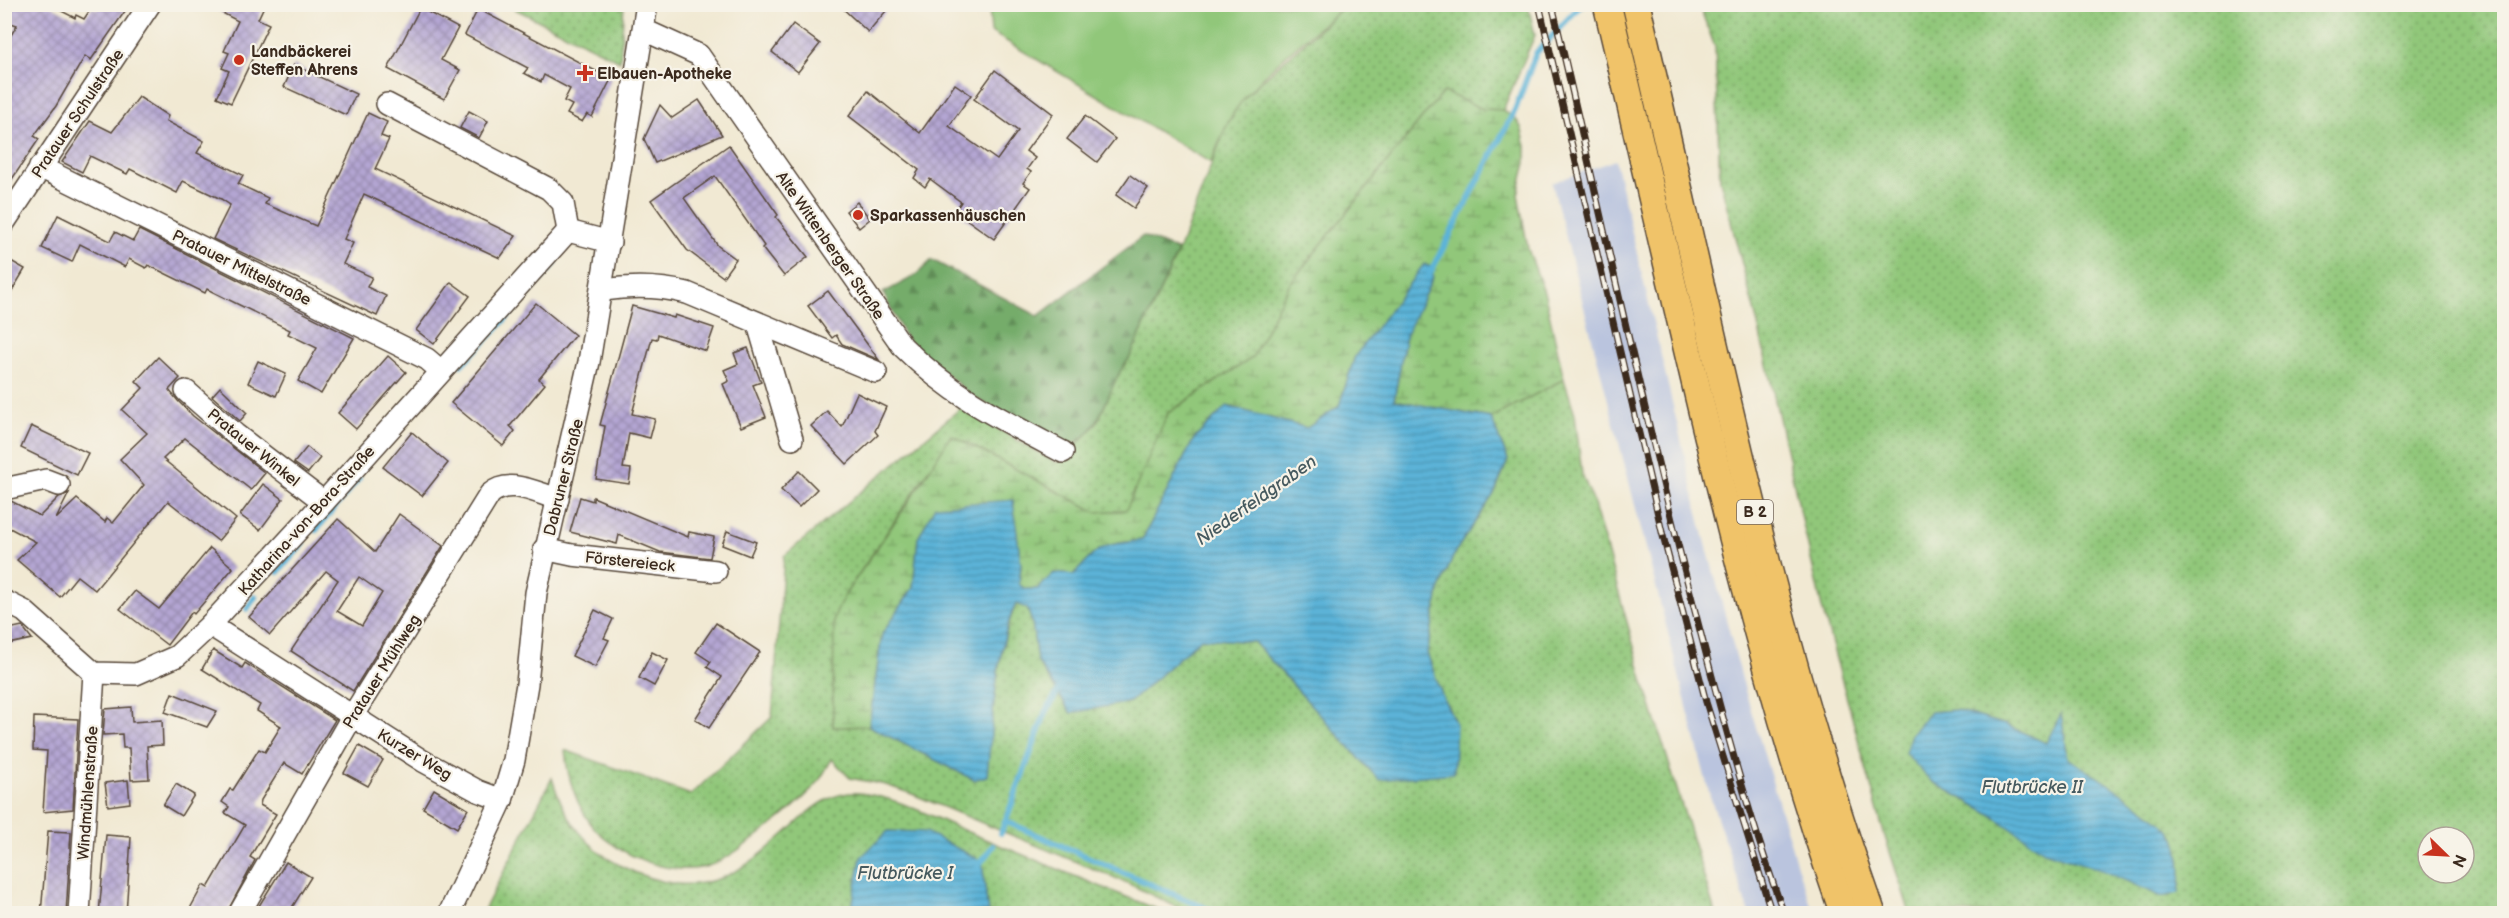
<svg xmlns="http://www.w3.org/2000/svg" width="2509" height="918" font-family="'Balsamiq Sans',sans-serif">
	<defs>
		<pattern id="grass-dots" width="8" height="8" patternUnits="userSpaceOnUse" patternTransform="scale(1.5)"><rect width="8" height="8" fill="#91c77a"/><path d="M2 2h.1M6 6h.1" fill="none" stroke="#78a263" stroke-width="1.8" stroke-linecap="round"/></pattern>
		<pattern id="forest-firs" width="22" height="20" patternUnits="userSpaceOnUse" patternTransform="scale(1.5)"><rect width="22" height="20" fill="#74ac6a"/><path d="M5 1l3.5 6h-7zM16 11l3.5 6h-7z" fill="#608c57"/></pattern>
		<pattern id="wetland-marsh" width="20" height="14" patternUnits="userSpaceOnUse" patternTransform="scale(1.5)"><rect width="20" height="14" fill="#91c77a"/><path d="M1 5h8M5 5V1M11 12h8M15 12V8" fill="none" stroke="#78a263"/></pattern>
		<pattern id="water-rules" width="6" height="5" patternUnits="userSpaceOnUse" patternTransform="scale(1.5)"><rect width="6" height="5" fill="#5bb3d8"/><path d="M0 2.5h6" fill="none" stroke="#4c92af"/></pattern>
		<pattern id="building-cross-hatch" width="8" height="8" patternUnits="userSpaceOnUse" patternTransform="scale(1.5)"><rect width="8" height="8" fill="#b4a6d3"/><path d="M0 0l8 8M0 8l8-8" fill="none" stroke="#9487ab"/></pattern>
	</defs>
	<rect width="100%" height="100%" fill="#f7f3e8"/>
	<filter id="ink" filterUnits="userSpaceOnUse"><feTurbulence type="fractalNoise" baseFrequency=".0167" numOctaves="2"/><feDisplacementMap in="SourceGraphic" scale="12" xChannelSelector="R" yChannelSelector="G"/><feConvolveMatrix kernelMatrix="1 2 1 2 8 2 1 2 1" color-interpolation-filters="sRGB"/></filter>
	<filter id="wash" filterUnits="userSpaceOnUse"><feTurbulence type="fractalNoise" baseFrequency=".008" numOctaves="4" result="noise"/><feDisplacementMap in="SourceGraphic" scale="24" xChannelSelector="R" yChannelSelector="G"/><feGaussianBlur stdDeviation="1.35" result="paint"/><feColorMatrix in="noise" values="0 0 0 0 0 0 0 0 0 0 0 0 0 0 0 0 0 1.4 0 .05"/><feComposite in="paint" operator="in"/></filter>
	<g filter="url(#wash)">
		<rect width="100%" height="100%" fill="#f1e9d3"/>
		<polygon fill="#bac4de" points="1615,160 1700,521 1745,690 1800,875 1814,913 1749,913 1710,796 1552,183"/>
		<g fill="url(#grass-dots)" stroke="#66784c" stroke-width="1.5" fill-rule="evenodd">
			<polygon points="509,5 624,5 620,61 509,6"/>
			<path d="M1346 5H1528L1535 35 1503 110 1483 109 1443 92 1289 285 1252 358 1168 413 1127 510 1096 512 952 435 844 596 834 618 833 727 869 726 974 780 986 776C993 722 995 653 1016 604L1027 608 1032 622 1037 661 1071 713 1130 702 1201 638 1254 642 1379 780 1456 724 1442 695 1427 653 1439 591 1455 552 1494 494 1508 460 1491 418 1564 379 1575 414 1582 474 1593 501 1643 679 1715 913H1189L1125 882 912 794 886 785 850 778 832 759C827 767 823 775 818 782 801 804 731 861 705 867 669 876 621 856 596 830 577 809 567 777 565 750L691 795 772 717 784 556 961 408 1057 463C1070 449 1087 438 1097 422 1109 401 1112 378 1129 359L1178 252 1225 129 1239 104 1257 85Z"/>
			<path d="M1699 5H2504V913H1910L1885 837 1822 608 1758 325 1720 180 1715 47ZM1956 710 2006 725 2046 743 2061 715 2068 758 2155 817 2162 897 1987 812 1931 781 1930 712ZM2428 837H2464V873H2428Z"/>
			<path d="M552 778C563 817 587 849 623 867 704 906 741 874 799 821 816 805 835 791 859 793 894 796 930 816 961 829 1030 858 1098 886 1167 913H988L982 861 861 857 851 913 482 914Z"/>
		</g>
		<path fill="url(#forest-firs)" stroke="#586b44" stroke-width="1.5" d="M1143 236 1178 251 1129 359C1106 384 1104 438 1066 446L973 397 906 339 883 293 915 276 932 260 1038 316Z"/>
		<path fill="url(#wetland-marsh)" stroke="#66784c" stroke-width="1.5" d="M1443 92 1483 109 1503 110 1516 119 1521 127 1526 146V163L1518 194 1528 249 1545 295 1564 379 1491 418 1394 400 1406 335 1433 277 1355 356 1339 406 1307 428 1227 406 1194 439 1142 540C1102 545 1100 544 1074 575L1054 573 1037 589H1025L1019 584 1021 565 918 538 913 588 882 634 869 726 833 727 834 618 844 596 918 488 951 435 1096 512 1126 510 1168 413 1252 358 1289 285Z"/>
		<path fill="#91c77a" stroke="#66784c" stroke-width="1.5" d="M989 5V4L1346 5C1315 31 1262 72 1239 105 1226 122 1219 143 1211 163L991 32Z"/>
		<g fill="url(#water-rules)" stroke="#4b6e7b" stroke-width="1.5">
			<path d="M1424 264 1433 268V277L1406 335 1394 400 1491 418 1508 460 1494 494 1455 552 1439 591 1427 653 1442 695 1456 724 1454 773 1379 780 1254 642 1201 638 1130 702 1071 713 1037 661 1032 622 1027 608 1016 604C996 643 992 730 987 776L974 780 869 726 882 634 913 588 918 538 935 506 1013 500 1021 565 1019 584 1025 589H1037L1054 573 1074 575C1101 543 1102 546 1142 540L1194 439 1227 406 1307 428 1339 406 1355 356Z"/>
			<path d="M1956 710 2006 725 2046 743 2061 714 2068 758C2088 772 2168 819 2175 838 2182 856 2182 874 2179 893L2162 897 2104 871 2044 851 1987 812 1931 781 1905 753 1911 734 1930 712Z"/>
			<polygon points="888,831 926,832 982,861 988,913 851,913 861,857"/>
		</g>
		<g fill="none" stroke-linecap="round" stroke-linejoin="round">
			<g stroke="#5bb3d8" stroke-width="6">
				<polyline points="1429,275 1515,110 1536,53 1582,4"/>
				<polyline points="461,365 491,335 555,263"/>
				<polyline points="316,530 359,478"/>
				<polyline points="278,572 303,544"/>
				<polyline points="247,609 255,597"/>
				<polyline points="1007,822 1219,914"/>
				<polyline points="1001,833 1045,714 1061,686"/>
				<polyline points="978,866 993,846"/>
			</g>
		</g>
		<g id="blocks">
			<g fill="url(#building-cross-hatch)" fill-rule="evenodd">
				<polygon points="12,4 48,4 75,18 76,15 84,19 92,7 97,9 100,4 130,4 91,60 85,56 56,106 34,136 39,139 4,191 4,47 17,25 4,21 4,7 10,8"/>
				<polygon points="205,4 265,4 258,19 269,24 231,103 217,97 229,71 222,68 229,53 224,51 238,21"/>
				<polygon points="838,4 892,4 868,32"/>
				<polygon points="420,8 458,28 441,60 460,70 444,99 388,69"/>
				<polygon points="478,9 611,79 592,117 587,114 582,122 567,114 572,105 564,101 570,89 544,75 541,82 524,73 528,68 465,35"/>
				<polygon points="793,24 820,44 798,72 772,52"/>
				<polygon points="294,65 356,94 346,115 284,87"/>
				<polygon points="995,70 1053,114 1026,151 1035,158 1027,169 1031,172 1023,183 1030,188 994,239 955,211 961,202 930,179 925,187 914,178 919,170 849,116 868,91 920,133 955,84 971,95 949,126 997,160 1018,131 974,99"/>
				<polygon points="139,97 168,116 166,121 204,141 197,153 243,175 238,184 268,198 265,204 316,226 368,113 387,122 381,136 389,139 375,169 516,236 500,258 364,194 344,239 353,243 343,264 372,277 367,287 386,296 377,316 213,239 230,205 221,199 183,181 177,193 130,169 127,174 90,156 82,172 62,162 90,121 112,132"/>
				<polygon points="699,100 722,135 655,163 644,139 660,105 672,118"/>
				<polygon points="469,111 488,121 479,138 460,128"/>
				<polygon points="1085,116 1115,139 1097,162 1067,139"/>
				<polygon points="729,145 778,215 776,217 808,257 784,276 762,248 764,246 715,176 684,198 718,246 736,259 723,277 687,250 651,200"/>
				<polygon points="1130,175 1148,188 1134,208 1116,195"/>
				<polygon points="857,202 870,219 859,228 846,211"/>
				<polygon points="58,215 110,241 115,232 133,241 139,230 354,338 321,394 298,381 317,348 288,334 290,330 207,289 205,293 148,265 146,268 129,259 125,267 80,244 72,262 42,248"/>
				<polygon points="4,257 25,269 4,304"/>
				<polygon points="451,282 470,296 434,344 416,330"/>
				<polygon points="828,291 879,360 842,344 836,335 832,338 808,306"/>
				<polygon points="536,303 575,335 539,379 545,384 510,426 515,431 503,446 451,403"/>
				<polygon points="632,306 674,318 675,315 714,328 706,351 658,334 657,339 652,338 632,414 655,419 650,438 629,433 623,468 631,469 629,484 596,479 605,426 600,425"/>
				<polygon points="748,348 761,382 753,385 766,417 741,427 723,384 729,381 724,370 738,364 734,353"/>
				<polygon points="388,356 406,372 356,429 338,413"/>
				<polygon points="158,357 180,378 169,390 178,401 193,416 265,473 251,490 185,438 163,459 236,519 218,541 168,501 95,590 77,576 60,597 17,560 36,542 4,525 4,501 11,501 40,516 59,497 69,493 56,519 77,499 105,522 107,518 113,523 144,485 120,459 147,433 122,410 143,388 136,381"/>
				<polygon points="258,361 286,374 276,396 248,383"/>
				<polygon points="220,387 247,413 240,421 212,396"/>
				<polygon points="857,393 886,407 875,431 878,435 847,464 811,426 827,411 842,427"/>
				<polygon points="31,426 88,453 77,475 21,448"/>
				<polygon points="412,432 448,463 422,496 383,467"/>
				<polygon points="307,447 320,458 308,473 294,463"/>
				<polygon points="799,471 817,489 799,507 781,490"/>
				<polygon points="263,484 283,499 260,530 240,515"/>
				<polygon points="580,497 593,501 593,497 688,537 689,532 714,537 710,558 660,552 619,535 617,544 570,532"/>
				<path d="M399 514 443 546 353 691 291 651 338 580 326 571 270 635 249 617 338 519 375 552ZM359 577 382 593 362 626 337 611Z"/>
				<polygon points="727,531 756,542 750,556 722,545"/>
				<polygon points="210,548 233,568 194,614 192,612 167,645 120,609 135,591 159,609"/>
				<polygon points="595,610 613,619 604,638 609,640 595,667 572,656"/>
				<polygon points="716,623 760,652 709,728 695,719 722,677 707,667 711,662 696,652"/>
				<polygon points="22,626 32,639 4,645 4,630"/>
				<polygon points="213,650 242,668 245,663 335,720 302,774 284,763 261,800 260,805 276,814 250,857 255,860 226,914 187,914 203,885 208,888 245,825 225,813 229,807 222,802 230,789 233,790 259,749 265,752 281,726 257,711 260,705 202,669"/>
				<polygon points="652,652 668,660 654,686 639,678"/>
				<polygon points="172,693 217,711 207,727 165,712"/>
				<polygon points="131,707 132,722 162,720 163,745 147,746 149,779 131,780 129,748 123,748 122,734 103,735 105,709"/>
				<polygon points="34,717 78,719 73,809 43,812 47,751 33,750"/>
				<polygon points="359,746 383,760 368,786 344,773"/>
				<polygon points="128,780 130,803 108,806 105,783"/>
				<polygon points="176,784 194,795 181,816 163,805"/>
				<polygon points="434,789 468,809 457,828 423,808"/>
				<polygon points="48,831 71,832 66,914 41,914"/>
				<polygon points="106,835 131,837 126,914 99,914"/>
				<polygon points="286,862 311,877 288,914 254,914"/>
			</g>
		</g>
	</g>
	<g filter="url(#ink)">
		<use href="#blocks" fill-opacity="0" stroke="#564739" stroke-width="1.5"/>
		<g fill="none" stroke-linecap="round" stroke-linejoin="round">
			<defs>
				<g id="minor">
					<path d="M644 30 699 55 903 347C952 396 1002 420 1063 452"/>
					<polyline points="387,104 549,189 563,203 568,231"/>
					<polyline points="40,167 427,359 441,371"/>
					<polyline points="4,223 150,4"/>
					<polyline points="568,231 610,242"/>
					<path d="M603 290C631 286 659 286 687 293L876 372"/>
					<polyline points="758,324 792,439"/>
					<polyline points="186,391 235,434 324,502"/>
					<polyline points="4,489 46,480 59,485"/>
					<polyline points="544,549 572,555 716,571"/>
					<polyline points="4,601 24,611 94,673 136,674 177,656 210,625 324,502 568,231"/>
					<polyline points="210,625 423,761 478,791 502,800"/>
					<polyline points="79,914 94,673"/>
					<path d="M239 914 353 715 490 494C509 477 536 493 558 499"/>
					<polyline points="449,914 502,800 514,760 527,684 536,593 589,362 647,4"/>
				</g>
				<g id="major">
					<path d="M1607 4C1680 308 1741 618 1844 914"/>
					<path d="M1636 4C1708 308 1767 619 1872 914"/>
				</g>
			</defs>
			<use href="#minor" stroke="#564739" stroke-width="24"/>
			<use href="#major" stroke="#564739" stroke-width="30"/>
			<use href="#minor" stroke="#fff" stroke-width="21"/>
			<use href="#major" stroke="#f0c369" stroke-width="27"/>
			<defs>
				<g id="rail">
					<polyline points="1539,4 1662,532 1706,702 1772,914"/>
					<path d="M1552 4C1598 199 1639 394 1689 588 1717 697 1745 807 1784 914"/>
				</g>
			</defs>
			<use href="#rail" stroke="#3b2a1e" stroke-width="7"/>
			<use href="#rail" stroke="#f7f3e8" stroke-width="4.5" stroke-dasharray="14" stroke-linecap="butt"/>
		</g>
	</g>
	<g fill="#c8321e" stroke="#f7f3e8" stroke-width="2">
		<circle cx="239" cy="60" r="6"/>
		<path d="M582 64h6v6h6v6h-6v6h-6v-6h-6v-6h6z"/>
		<circle cx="858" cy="215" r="6"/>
	</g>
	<g text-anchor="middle" stroke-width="4.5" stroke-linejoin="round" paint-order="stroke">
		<rect fill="#f7f3e8" stroke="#73665b" stroke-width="1.5" x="1737" y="500" width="36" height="24" rx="4.5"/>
		<g font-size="15" font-weight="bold" fill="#3b2a1e">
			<text x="1755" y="517">B 2</text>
		</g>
		<g font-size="16" font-weight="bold" fill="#3b2a1e" stroke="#f7f3e8" text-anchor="start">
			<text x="251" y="57">Landbäckerei<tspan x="251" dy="18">Steffen Ahrens</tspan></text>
			<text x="597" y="79">Elbauen-Apotheke</text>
			<text x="870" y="221">Sparkassenhäuschen</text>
		</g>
		<g font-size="16" fill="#3b2a1e" stroke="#f7f3e8">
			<text transform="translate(77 113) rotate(-56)" y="6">Pratauer Schulstraße</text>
			<text transform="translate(831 245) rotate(55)" y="6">Alte Wittenberger Straße</text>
			<text transform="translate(242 267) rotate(26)" y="6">Pratauer Mittelstraße</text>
			<text transform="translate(254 447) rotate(39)" y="6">Pratauer Winkel</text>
			<text transform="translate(563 477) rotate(-76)" y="6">Dabruner Straße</text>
			<text transform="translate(306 520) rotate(-48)" y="6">Katharina-von-Bora-Straße</text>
			<text transform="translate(630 561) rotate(6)" y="6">Förstereieck</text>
			<text transform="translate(381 671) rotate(-58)" y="6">Pratauer Mühlweg</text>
			<text transform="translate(415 754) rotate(31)" y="6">Kurzer Weg</text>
			<text transform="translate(87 793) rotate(-86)" y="6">Windmühlenstraße</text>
		</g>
		<g font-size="18" font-style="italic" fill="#465a5f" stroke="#f7f3e8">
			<text transform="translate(1256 500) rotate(-35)" y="6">Niederfeldgraben</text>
			<text x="2032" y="793">Flutbrücke II</text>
			<text x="905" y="879">Flutbrücke I</text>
		</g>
	</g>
	<rect width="2509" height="918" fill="none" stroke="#f7f3e8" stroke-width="24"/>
	<g transform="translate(2446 855) rotate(114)"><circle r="28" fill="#f7f3e8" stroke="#aca397" stroke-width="1.5"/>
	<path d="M0-4.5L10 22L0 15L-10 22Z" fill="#c8321e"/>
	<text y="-9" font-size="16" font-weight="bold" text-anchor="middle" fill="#3b2a1e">N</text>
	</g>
</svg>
